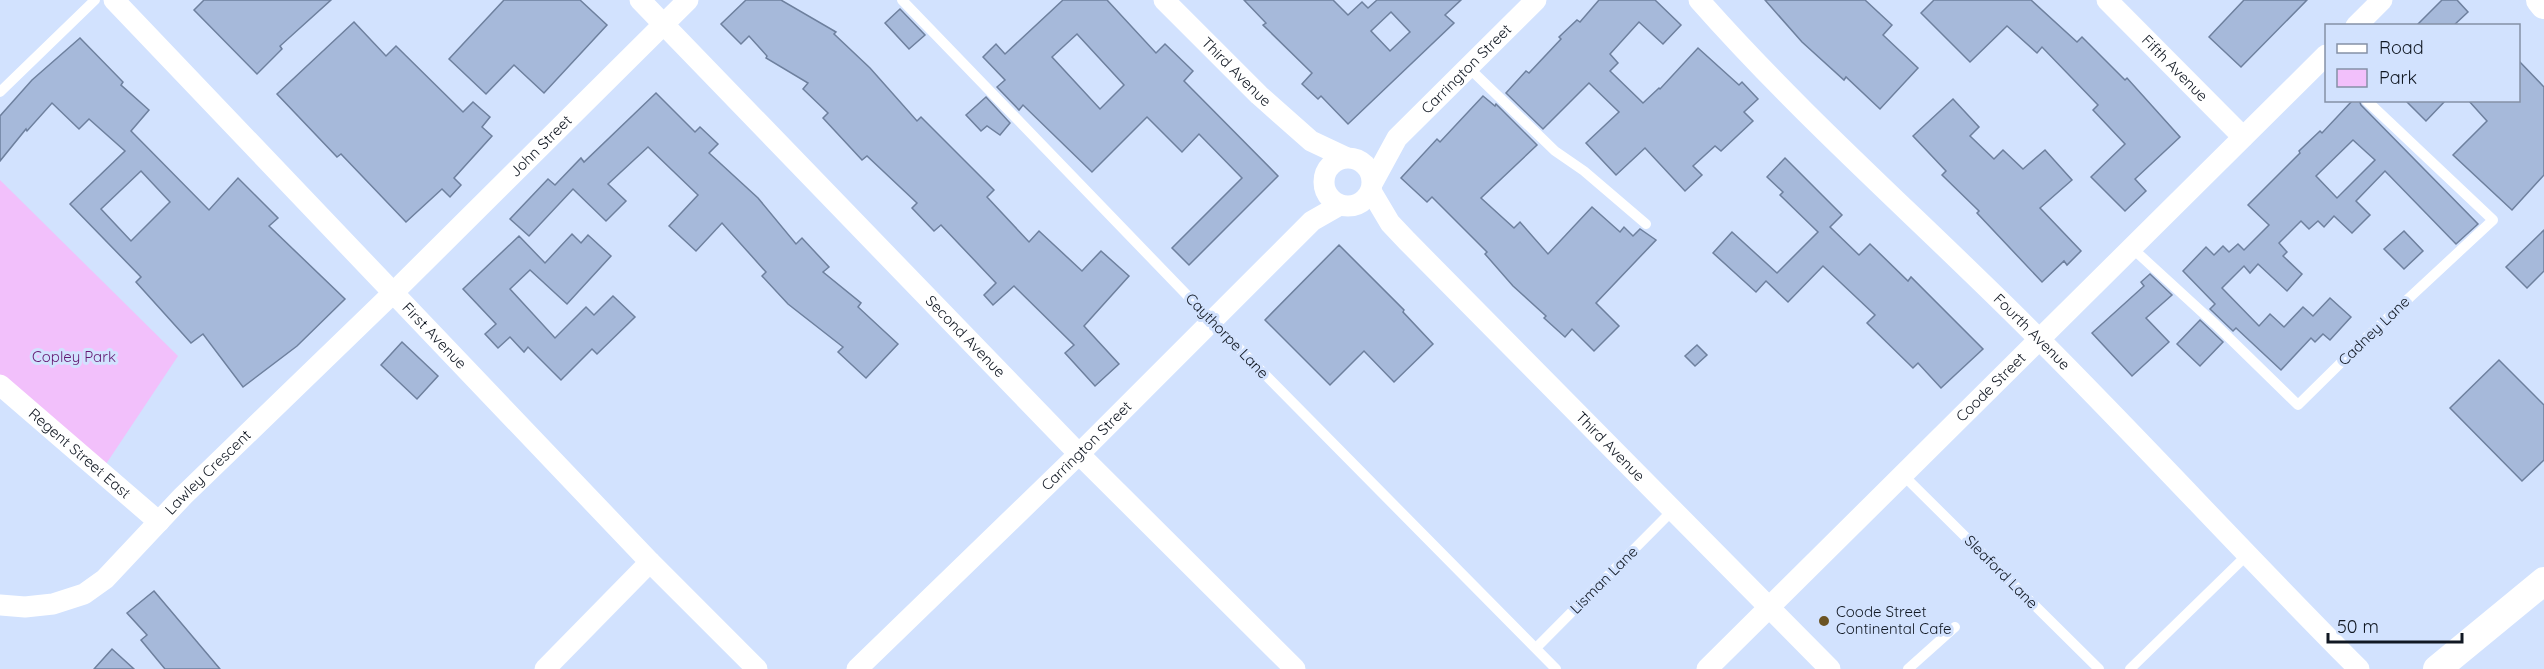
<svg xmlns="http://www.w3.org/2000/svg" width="2544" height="669" font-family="Quicksand,sans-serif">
	<rect width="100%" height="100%" fill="#d2e2fe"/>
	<polygon fill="#f2c0fb" points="0,180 178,356 98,476 0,388"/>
	<g fill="#a6b9da" stroke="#6e809e" stroke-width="1.5" fill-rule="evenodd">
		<polygon points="204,0 331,0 280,46 282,49 257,74 194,10"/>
		<polygon points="504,0 580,0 607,25 544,93 514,65 486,94 449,59"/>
		<polygon points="746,0 781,0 836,32 834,34 870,68 917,121 921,117 994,190 987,197 1029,242 1039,231 1082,271 1101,251 1129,276 1084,326 1119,364 1095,386 1065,353 1074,345 1014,286 993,305 984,295 996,283 941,225 934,231 912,208 917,203 867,156 862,160 823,118 828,113 803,89 808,83 766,58 767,56 749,36 741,44 721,24"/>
		<path d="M1063 0H1107L1156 53 1165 44 1193 71 1184 81 1278 176 1189 265 1172 248 1242 178 1199 134 1182 152 1147 117 1092 172 1023 105 1019 110 997 87 1005 80 983 57 996 44 1005 54ZM1077 34 1124 85 1100 109 1052 57Z"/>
		<path d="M1244 0H1333L1348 15 1362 2 1368 8 1377 0H1461L1445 15 1454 23 1348 124 1321 96 1318 99 1302 84 1312 73 1263 25 1266 23ZM1391 12 1410 32 1390 51 1371 31Z"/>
		<polygon points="1599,0 1655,0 1681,25 1663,44 1639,22 1610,54 1618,63 1610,71 1643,103 1659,88 1660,89 1698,48 1739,85 1742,82 1758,99 1744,112 1753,121 1721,151 1715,146 1693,166 1702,175 1685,191 1645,148 1616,175 1586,143 1619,112 1589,83 1543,129 1506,93 1526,71 1529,73 1561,39 1559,37 1577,20 1580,22"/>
		<polygon points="1765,0 1865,0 1892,25 1883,35 1918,68 1880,109 1846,77 1844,80 1802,42"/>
		<polygon points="1934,0 2031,0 2077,42 2082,37 2125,80 2127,78 2180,137 2135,179 2146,191 2125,211 2091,177 2125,144 2093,110 2098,105 2042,47 2037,53 2007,26 1970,62 1921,13"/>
		<polygon points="2244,0 2307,0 2241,67 2209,37"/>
		<polygon points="2442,0 2457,0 2468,12 2453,26 2416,26"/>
		<polygon points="900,9 925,35 909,49 885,23"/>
		<polygon points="354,22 386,56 396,46 463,112 473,102 490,117 482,127 492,136 454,178 461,185 450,197 442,189 406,222 341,154 337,157 277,94"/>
		<path d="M80 38 123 82 121 85 149 110 131 131 209 210 238 178 278 218 269 226 345 299 297 346 243 387 203 334 191 343 136 282 141 277 70 204 125 151 89 119 79 129 52 103 27 131 26 129 0 161V116L32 80ZM141 171 170 202 131 241 101 209Z"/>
		<polygon points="2518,60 2544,87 2544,175 2512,210 2453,155 2487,121 2468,100 2518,100"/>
		<polygon points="656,93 695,132 700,127 718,144 709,153 758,198 796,244 802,238 829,267 823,272 861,303 858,307 898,344 866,378 838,352 843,347 788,304 762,276 766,272 722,223 696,251 669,226 698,195 648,147 608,184 626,201 606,221 573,189 529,236 510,219 548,179 555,185 581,158 584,162"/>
		<polygon points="1483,96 1495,106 1496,104 1537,145 1481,198 1514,228 1520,222 1548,254 1592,207 1620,232 1624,227 1633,236 1640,229 1656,240 1596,303 1619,326 1594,351 1572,329 1565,337 1544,318 1546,316 1513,286 1485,254 1487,252 1432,197 1427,202 1401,178 1437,139 1440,142"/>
		<polygon points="986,97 1010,123 1000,135 987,126 981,131 966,115"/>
		<polygon points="1953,99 1979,127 1970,136 1994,159 2003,150 2023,169 2045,150 2072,180 2040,208 2081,251 2067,265 2064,261 2042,282 1977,213 1979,211 1942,175 1946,171 1913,136"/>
		<path d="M2353 100H2359L2361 105 2478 224 2456 244 2385 171 2356 201 2370 215 2352 233 2334 216 2324 227 2318 221 2309 229 2301 221 2279 243 2287 252 2283 256 2302 274 2287 291 2258 264 2250 273 2244 266 2222 288 2259 326 2270 314 2284 327 2303 307 2313 316 2330 298 2351 317 2330 340 2323 334 2315 342 2311 338 2281 370 2236 328 2233 331 2210 309 2215 304 2183 271 2206 247 2214 255 2223 246 2229 252 2238 244 2244 250 2269 225 2248 205 2300 153 2299 151 2320 131 2322 133ZM2353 140 2375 160 2337 198 2316 176Z"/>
		<polygon points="2405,100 2446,100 2426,121"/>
		<polygon points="1785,158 1842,215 1830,227 1859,255 1870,244 1908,281 1911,277 1983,349 1941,388 1918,363 1913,368 1867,323 1875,315 1823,266 1788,302 1766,281 1756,292 1713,253 1732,232 1777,273 1818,232 1780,195 1783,192 1767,177"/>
		<polygon points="2544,230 2544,271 2527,288 2506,267"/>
		<polygon points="2404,231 2423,251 2404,269 2384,249"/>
		<polygon points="572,234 581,243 588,235 611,256 567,304 530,270 510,289 555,338 586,307 594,315 613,296 635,317 597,354 592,349 561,380 528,347 524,352 510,337 498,348 485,334 496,324 463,289 519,236 545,263"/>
		<polygon points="1339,245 1404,310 1403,312 1433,344 1394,382 1364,351 1330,385 1265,320"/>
		<polygon points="2150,274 2172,295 2146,318 2169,342 2132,376 2092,333 2144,286 2141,282"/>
		<polygon points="2200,320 2223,342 2200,366 2177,344"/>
		<polygon points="402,342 438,376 417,399 381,365"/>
		<polygon points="1697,345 1707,355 1695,366 1685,356"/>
		<polygon points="2499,360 2544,405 2544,460 2522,481 2450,408"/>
		<polygon points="154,591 220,669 165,669 141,640 147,635 127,613"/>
		<polygon points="112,649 134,669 94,669"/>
	</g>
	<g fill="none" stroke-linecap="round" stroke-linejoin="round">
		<g stroke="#fff" stroke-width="10">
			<polyline points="902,0 1212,321 1556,669"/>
			<polyline points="1468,67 1555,151 1584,171 1646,224"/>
			<polyline points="0,92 95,0"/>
			<polyline points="2131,247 2215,324 2298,405 2366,338 2493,220 2366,100"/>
			<polyline points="1903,475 2099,669"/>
			<polyline points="1536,648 1672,511"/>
			<polyline points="1908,669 1955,627"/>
			<polyline points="2130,669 2246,556"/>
		</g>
		<g stroke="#fff" stroke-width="21">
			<path id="s1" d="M114 0 650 562 757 669"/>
			<path id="s2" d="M640 0 1079 454 1295 669"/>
			<path id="s3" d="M1164 0 1259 95 1311 141 1345 157"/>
			<path id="s4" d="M1699 0C1805 120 1927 226 2040 340 2148 448 2251 561 2359 669"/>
			<path id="s5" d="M2107 0 2243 137"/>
			<polyline points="2356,26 2382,0"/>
			<circle cx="1348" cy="182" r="24"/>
			<path id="s6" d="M1373 182 1397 138 1536 0"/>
			<path id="s7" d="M1371 191 1390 223 1407 241 1830 669"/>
			<path id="s8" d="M0 385 159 522"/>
			<path id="s9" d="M0 605 25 607 53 604 84 594 105 579 183 496 394 292 688 0"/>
			<polyline points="545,669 650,562"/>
			<path id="s10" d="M857 669 1079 454 1312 221 1340 205"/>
			<path id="s11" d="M1707 669 2326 55"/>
		</g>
		<g stroke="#fff" stroke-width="28">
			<polyline points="2540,0 2544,5"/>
			<polyline points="2437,669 2544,581"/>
		</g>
	</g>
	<circle fill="#6b5323" stroke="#d2e2fe" stroke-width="2" cx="1824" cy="621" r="6"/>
	<g text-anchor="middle" stroke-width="6" stroke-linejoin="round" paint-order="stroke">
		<g font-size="15" fill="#111823" stroke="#d2e2fe">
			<text dy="5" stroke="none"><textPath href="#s6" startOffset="148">Carrington Street</textPath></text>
			<text dy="5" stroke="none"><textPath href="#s5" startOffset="96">Fifth Avenue</textPath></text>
			<text dy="5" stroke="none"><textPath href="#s3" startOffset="102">Third Avenue</textPath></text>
			<text dy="5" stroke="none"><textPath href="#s9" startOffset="726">John Street</textPath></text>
			<text transform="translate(2374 331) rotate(-44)" y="5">Cadney Lane</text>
			<text dy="5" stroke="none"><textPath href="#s4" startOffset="470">Fourth Avenue</textPath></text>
			<text dy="5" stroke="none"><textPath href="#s1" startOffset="464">First Avenue</textPath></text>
			<text dy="5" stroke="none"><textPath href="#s2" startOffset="468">Second Avenue</textPath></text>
			<text transform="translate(1227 336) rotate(46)" y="5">Caythorpe Lane</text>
			<text dy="5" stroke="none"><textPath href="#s11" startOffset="400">Coode Street</textPath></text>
			<text dy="5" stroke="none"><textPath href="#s10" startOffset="320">Carrington Street</textPath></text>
			<text dy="5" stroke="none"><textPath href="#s7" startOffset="351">Third Avenue</textPath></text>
			<text dy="5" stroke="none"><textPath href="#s8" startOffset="105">Regent Street East</textPath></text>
			<text dy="5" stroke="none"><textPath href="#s9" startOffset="260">Lawley Crescent</textPath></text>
			<text transform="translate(2001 572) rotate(45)" y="5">Sleaford Lane</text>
			<text transform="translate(1604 580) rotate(-45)" y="5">Lisman Lane</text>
		</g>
		<g font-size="15" fill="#631870" stroke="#d2e2fe">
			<text x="74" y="362">Copley Park</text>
		</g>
		<g font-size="15" fill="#111823" stroke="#d2e2fe" text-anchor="start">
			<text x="1836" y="617">Coode Street<tspan x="1836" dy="17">Continental Cafe</tspan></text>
		</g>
	</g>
	<rect x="2325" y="24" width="195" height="78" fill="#d2e2fe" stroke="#8591a6" stroke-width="1.5"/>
	<rect x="2337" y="44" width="30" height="9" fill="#ffffff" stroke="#8591a6" stroke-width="1.5"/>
	<text x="2379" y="54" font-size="18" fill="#111823">Road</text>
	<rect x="2337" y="69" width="30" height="18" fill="#f2c0fb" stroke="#8591a6" stroke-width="1.5"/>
	<text x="2379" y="84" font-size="18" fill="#111823">Park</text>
	<path d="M2328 633v9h134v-9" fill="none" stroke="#111823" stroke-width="3"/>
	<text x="2337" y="633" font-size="18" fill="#111823" stroke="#d2e2fe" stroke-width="4.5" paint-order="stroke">50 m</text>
</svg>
